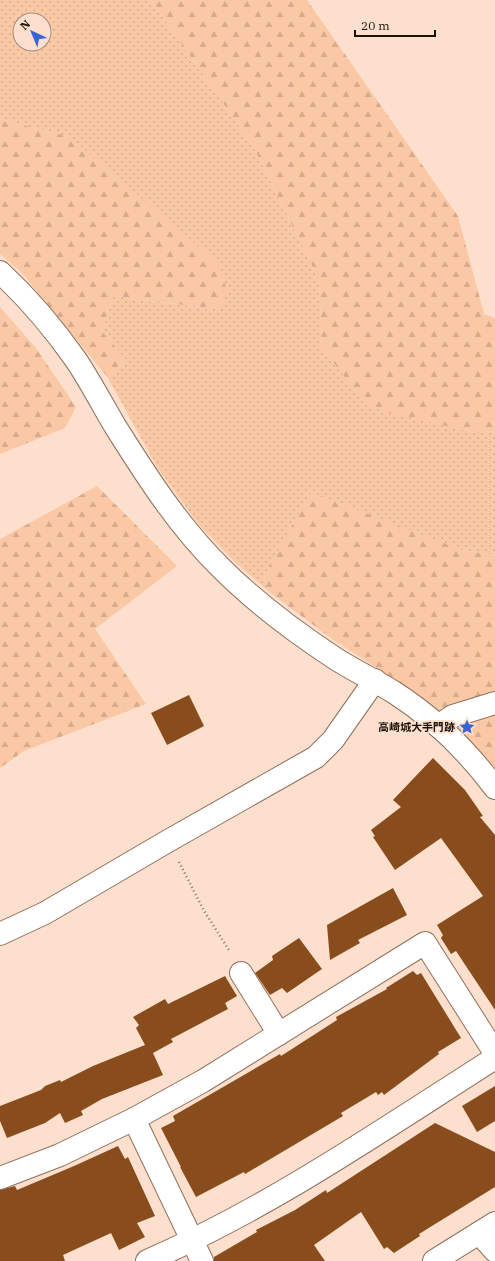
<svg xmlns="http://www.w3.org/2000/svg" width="495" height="1261" font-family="'IBM Plex Serif','Noto Sans JP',serif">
	<defs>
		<pattern id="grass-dots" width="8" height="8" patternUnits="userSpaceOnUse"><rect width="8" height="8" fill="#fbc8a6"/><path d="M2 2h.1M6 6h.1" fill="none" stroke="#d7ab8e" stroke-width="1.8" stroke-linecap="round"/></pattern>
		<pattern id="forest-firs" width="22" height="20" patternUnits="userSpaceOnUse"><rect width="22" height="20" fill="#fbc8a6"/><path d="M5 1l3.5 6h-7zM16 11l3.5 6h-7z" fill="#d7ab8e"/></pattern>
	</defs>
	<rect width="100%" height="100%" fill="#fce0cd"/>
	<path fill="url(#grass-dots)" fill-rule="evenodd" d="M0 0H151L253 146 319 280 322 348 368 406 475 433 495 431V555L462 550 264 575 268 591 234 561 199 525 157 467 108 378 126 360 102 331 114 295 138 300 221 309 70 137 0 119ZM20 20H44V44H20Z"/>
	<g fill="url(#forest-firs)">
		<polygon points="151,0 307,0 458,216 484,314 495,318 495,431 475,433 368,407 322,348 319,280 253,146"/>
		<polygon points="0,119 70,137 217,262 227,290 221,309 138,300 114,295 102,331 126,360 108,378 22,273 0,254"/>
		<polygon points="0,307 36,348 76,407 65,428 0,454"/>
		<polygon points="97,486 177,566 95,629 146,704 24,751 0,768 0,539"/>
		<polygon points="311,492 462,550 495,555 495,768 456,725 406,687 332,639 268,591 264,575"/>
	</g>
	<g fill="#894c1c">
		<polygon points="189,695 204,726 167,745 151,713"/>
		<polygon points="433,758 465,790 483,816 480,817 495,835 495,1010 456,951 451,954 441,938 443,935 437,925 483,896 441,838 395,870 373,837 375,836 371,830 401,807 393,800"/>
		<polygon points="393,888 407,915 358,940 360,943 330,960 327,925"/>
		<polygon points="299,938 322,969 287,993 282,988 270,995 255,973 273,960 272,956"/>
		<polygon points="413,971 417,975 421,973 461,1038 438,1052 439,1054 384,1095 382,1092 378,1095 376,1092 341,1113 343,1116 245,1174 244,1172 196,1197 180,1167 181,1167 161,1128 175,1121 173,1116 280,1054 281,1056 337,1020 336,1017 387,989 386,988"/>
		<polygon points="225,976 237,996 225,1003 228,1009 171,1039 173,1042 153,1053 163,1075 102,1099 81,1111 83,1115 65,1123 60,1113 45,1123 7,1138 0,1121 0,1106 41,1090 45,1086 60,1080 61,1082 93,1066 145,1045 136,1028 139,1025 133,1017 165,999 168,1004"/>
		<polygon points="495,1086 495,1121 477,1132 462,1106"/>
		<polygon points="435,1123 495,1152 495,1187 419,1234 420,1236 394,1253 387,1247 384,1249 361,1212 314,1245 325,1261 214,1261 214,1257 257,1232 256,1230 295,1210 326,1190 327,1193"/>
		<polygon points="118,1146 125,1159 128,1157 155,1216 137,1223 145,1237 119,1250 111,1233 63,1255 65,1261 0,1261 0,1190 15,1186 17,1190 74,1166"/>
	</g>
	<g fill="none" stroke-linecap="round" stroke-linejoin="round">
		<defs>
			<g id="street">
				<path d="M0 272C27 297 55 330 76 360 90 381 102 404 115 426 147 477 179 527 222 569 256 603 295 632 336 659 355 671 376 681 395 693 434 718 468 752 495 788"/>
				<polyline points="438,726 453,716 495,703"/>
				<polyline points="0,934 45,913 168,841 316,757 333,740 375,680"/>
				<polyline points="241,973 279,1034"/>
				<polyline points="134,1119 202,1261"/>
				<polyline points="0,1178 60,1155 134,1119 203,1081 425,943 495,1053"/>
				<polyline points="479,1233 495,1251"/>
				<polyline points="434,1261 495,1223"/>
			</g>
			<path id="secondary" d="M147 1261C271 1207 382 1130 495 1058"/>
		</defs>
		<use href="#street" stroke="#8e6f5b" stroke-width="24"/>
		<use href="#secondary" stroke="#8e6f5b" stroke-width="24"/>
		<polyline stroke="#867366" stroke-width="2.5" stroke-dasharray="1 3" stroke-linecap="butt" points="179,862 203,909 230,952"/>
		<use href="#street" stroke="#fff" stroke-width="22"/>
		<use href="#secondary" stroke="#fff" stroke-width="22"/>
	</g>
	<defs>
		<symbol id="sight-bare" viewBox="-9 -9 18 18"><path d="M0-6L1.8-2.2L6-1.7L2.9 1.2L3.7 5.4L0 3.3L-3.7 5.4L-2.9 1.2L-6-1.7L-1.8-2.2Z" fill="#3964d5" stroke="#fce0cd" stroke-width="2.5" paint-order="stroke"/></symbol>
	</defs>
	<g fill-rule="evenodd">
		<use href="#sight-bare" x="456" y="716" width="22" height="22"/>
	</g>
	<g text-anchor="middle" stroke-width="4" stroke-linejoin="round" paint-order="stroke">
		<g font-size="11" font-weight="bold" fill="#1c1109" stroke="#fce0cd" text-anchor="end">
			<text x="455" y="731">高崎城大手門跡</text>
		</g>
	</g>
	<g transform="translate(32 32) rotate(316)"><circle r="19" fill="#fce0cd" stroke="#a28d7f"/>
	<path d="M0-3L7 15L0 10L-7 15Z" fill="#3964d5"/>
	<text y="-6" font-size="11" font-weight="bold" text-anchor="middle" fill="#1c1109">N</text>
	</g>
	<path d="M355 30v6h80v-6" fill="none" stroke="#1c1109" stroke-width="2"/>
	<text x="361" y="30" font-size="12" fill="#1c1109" stroke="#fce0cd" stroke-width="3" paint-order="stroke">20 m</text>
</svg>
